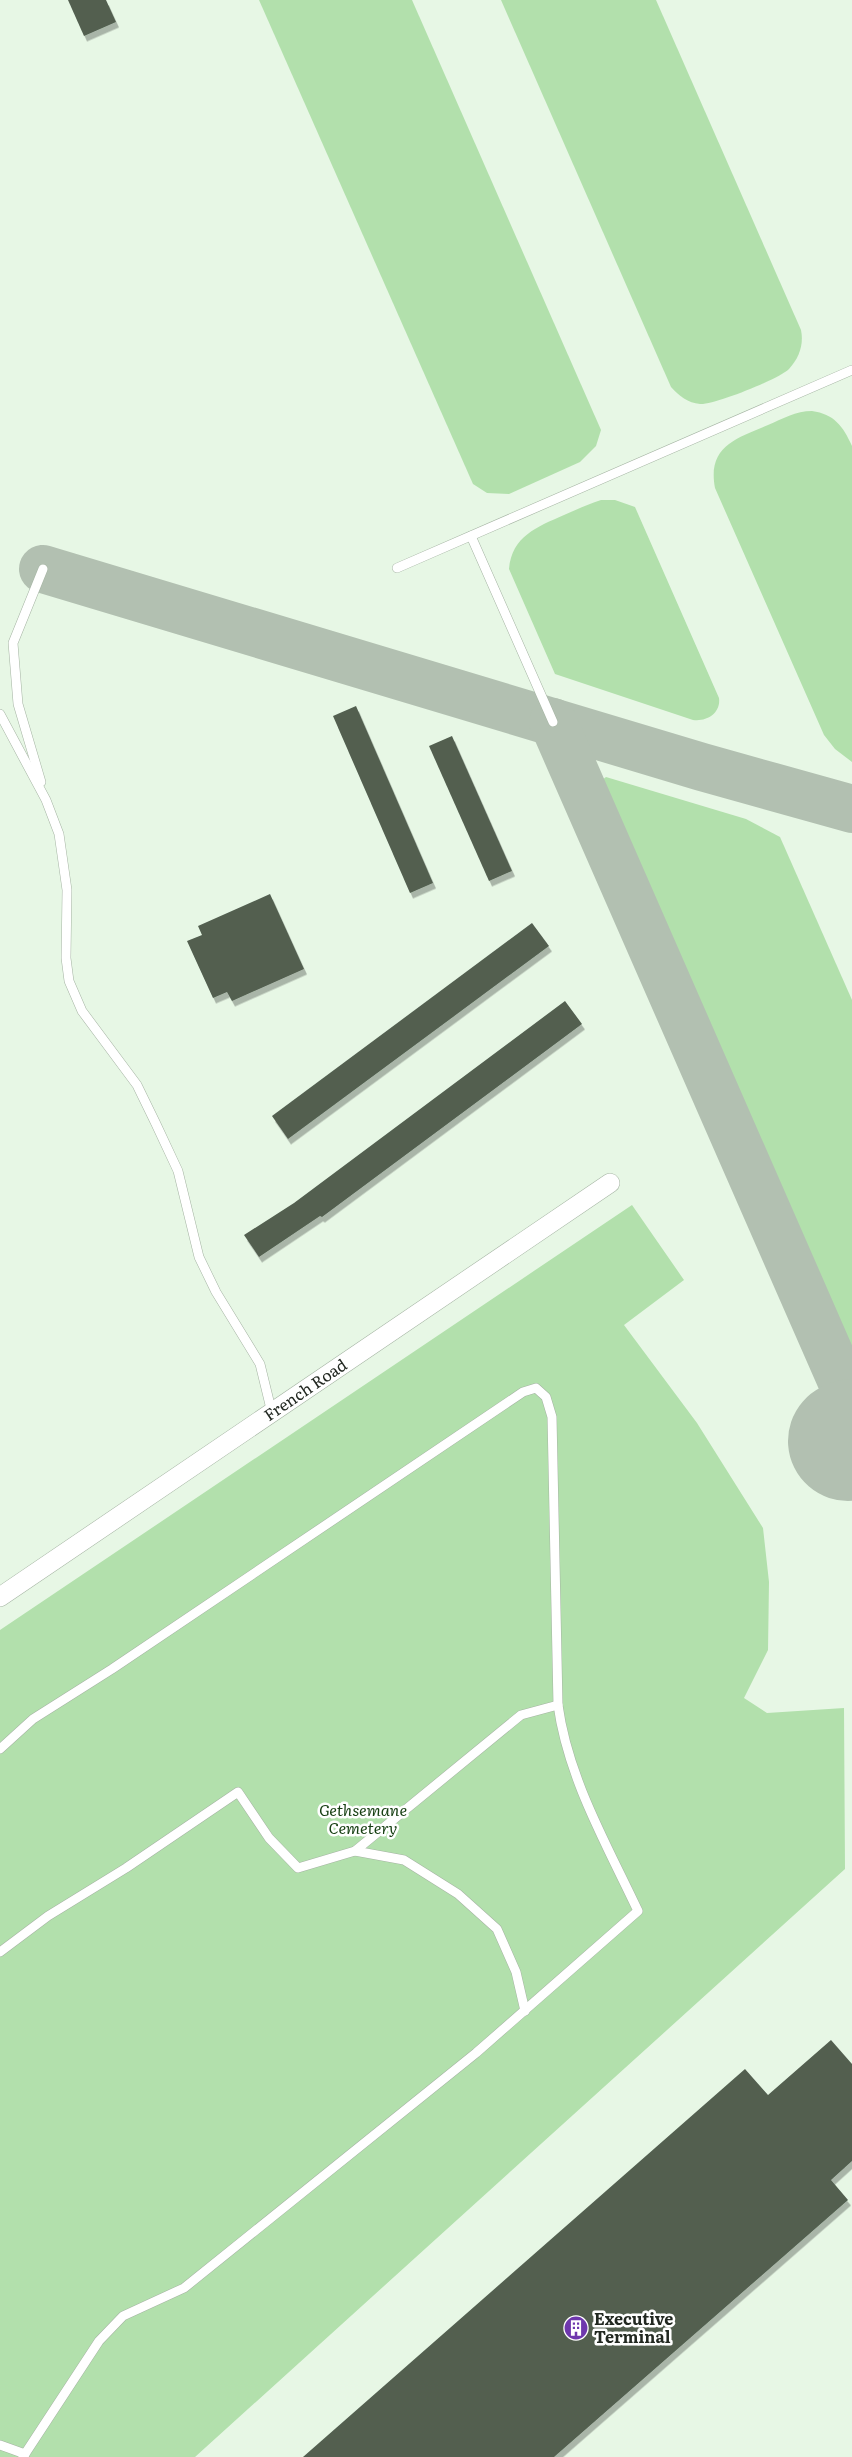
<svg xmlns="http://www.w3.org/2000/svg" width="852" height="2457" font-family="Literata,serif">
	<defs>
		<filter id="shadow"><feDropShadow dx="3" dy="5.5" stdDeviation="0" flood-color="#0004"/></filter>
	</defs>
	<rect width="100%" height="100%" fill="#e7f7e5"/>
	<g fill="#b2e0ac">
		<polygon points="259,0 412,0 601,430 596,446 580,462 509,494 487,493 473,484"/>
		<path d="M501 0H656L801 330C804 345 799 358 789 369 779 379 714 405 700 404 688 403 679 396 671 387Z"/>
		<path d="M812 411C834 414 843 426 852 446V762L835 749 824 735 715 488C707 446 737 438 768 425 782 419 796 411 812 411Z"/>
		<path d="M601 500H615L635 507 719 698C721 713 707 722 693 720L555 674 509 569C512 536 537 527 564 515 576 510 588 504 601 500Z"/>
		<polygon points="606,777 746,819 780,837 852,1000 852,1349 846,1339 611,802 602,780"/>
		<polygon points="632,1205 684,1280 624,1325 697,1423 763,1528 769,1582 768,1650 744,1698 767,1713 844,1708 845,1869 195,2457 0,2457 0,1630"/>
	</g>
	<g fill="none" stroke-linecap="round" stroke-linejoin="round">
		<g stroke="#b2c0b1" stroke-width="48">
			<polyline points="43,569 702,767 852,809"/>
			<polyline points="553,722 852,1405"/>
		</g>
		<polyline stroke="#b2c0b1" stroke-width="120" points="848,1441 852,1439"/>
	</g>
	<g fill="#525f50" filter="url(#shadow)">
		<polygon points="68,0 106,0 116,22 84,36"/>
		<polygon points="356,706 433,883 410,893 333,716"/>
		<polygon points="452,736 512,871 489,881 429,746"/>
		<polygon points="270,894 304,969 232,1001 227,992 213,998 187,941 202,935 198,926"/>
		<polygon points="532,923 549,946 288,1139 272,1116"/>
		<polygon points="565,1001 582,1024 322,1217 320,1216 259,1257 244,1235 294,1203"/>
		<polygon points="831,2040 852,2064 852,2161 831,2180 848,2200 554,2457 303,2457 745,2069 768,2095"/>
	</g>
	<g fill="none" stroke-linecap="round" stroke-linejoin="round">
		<defs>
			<g id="service">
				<polyline points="471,536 553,722"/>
				<polyline points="397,568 852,370"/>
				<polyline points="0,714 46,800 59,834 67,890 66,958 69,981 82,1011 137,1085 156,1124 178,1171 199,1257 216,1292 260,1364 272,1413"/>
				<polyline points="41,782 18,704 13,643 43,569"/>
				<path d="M0 1749 33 1719 112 1669 523 1392 536 1388 546 1397 552 1417 558 1705C568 1778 607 1845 638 1911L476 2053 184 2288 123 2316 99 2341 23 2457"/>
				<polyline points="355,1851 404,1860 458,1894 497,1929 516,1972 525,2011"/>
				<polyline points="0,1952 48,1916 126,1868 238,1792 269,1838 298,1868 355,1851 521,1715 558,1705"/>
				<polyline points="0,2445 25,2454"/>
			</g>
			<g id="minor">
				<path id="s1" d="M0 1597 610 1183"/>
			</g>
		</defs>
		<use href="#service" stroke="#a5b4a3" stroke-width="10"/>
		<use href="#minor" stroke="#a5b4a3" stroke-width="20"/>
		<use href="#service" stroke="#fff" stroke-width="9"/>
		<use href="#minor" stroke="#fff" stroke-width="19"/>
	</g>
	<defs>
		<symbol id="building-disc" viewBox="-11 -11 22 22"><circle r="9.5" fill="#6e37ad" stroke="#fff"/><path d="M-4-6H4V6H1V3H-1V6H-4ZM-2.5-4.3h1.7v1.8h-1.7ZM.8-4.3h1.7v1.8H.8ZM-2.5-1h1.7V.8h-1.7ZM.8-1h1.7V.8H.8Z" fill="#fff"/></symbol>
	</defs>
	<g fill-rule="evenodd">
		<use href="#building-disc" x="562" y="2314" width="28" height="28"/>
	</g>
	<g text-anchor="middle" stroke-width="5" stroke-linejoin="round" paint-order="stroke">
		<g font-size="16" fill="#222821" stroke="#fff">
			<text dy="6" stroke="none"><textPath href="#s1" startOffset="369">French Road</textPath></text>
		</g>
		<g font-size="16" font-style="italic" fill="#153e11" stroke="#fff">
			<text x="363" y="1816">Gethsemane<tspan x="363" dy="18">Cemetery</tspan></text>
		</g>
		<g font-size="16" font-weight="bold" fill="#222821" stroke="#fff" text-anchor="start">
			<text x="594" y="2325">Executive<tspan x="594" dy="18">Terminal</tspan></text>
		</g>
	</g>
</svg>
